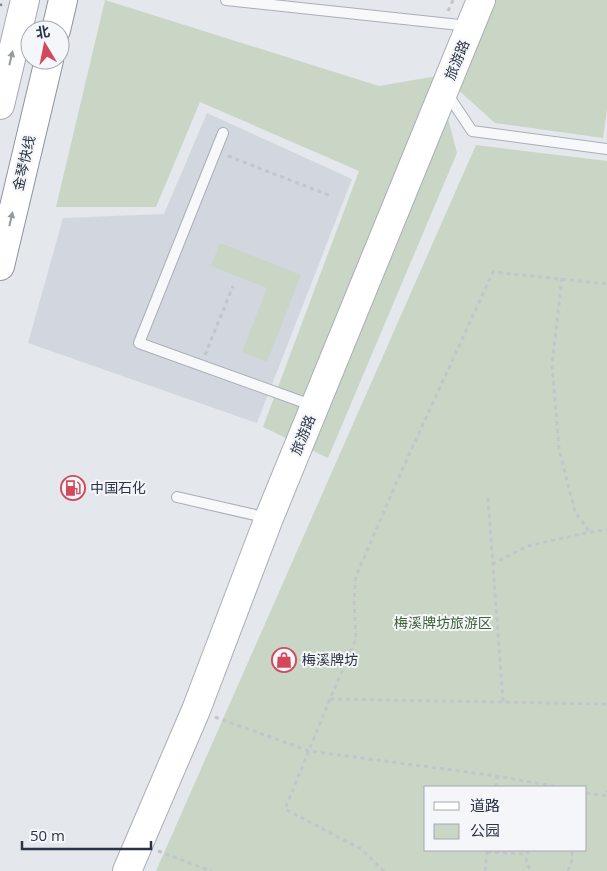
<svg xmlns="http://www.w3.org/2000/svg" width="607" height="871" font-family="'Open Sans','Noto Sans SC',sans-serif">
	<rect width="100%" height="100%" fill="#e4e7ec"/>
	<polygon fill="#d2d6de" points="207,113 352,179 257,423 28,343 63,218 164,214"/>
	<g fill="#c9d6c5" fill-rule="evenodd">
		<polygon points="105,0 379,86 437,76 457,153 328,458 263,427 359,171 200,102 156,207 56,207"/>
		<polygon points="493,0 607,0 607,110 603,138 495,123 456,88"/>
		<path d="M476 145 607 161V871H156ZM426 787H586V850H426Z"/>
		<polygon points="220,243 301,275 267,362 242,352 267,288 211,266"/>
	</g>
	<g fill="none" stroke-linecap="round" stroke-linejoin="round">
		<defs>
			<g id="lane">
				<polyline points="226,0 469,26"/>
				<polyline points="446,92 472,131 607,149"/>
				<polyline points="223,133 139,343 314,406"/>
				<polyline points="177,497 268,518"/>
			</g>
			<polyline id="secondary" points="127,871 196,710 269,518 481,0"/>
			<polyline id="primary" points="0,105 25,0"/>
			<g id="highway">
				<polyline points="56,30 63,0"/>
				<polyline points="0,266 49,60"/>
			</g>
		</defs>
		<use href="#lane" stroke="#a9aeb7" stroke-width="12"/>
		<use href="#secondary" stroke="#a9aeb7" stroke-width="30"/>
		<use href="#primary" stroke="#a3abb8" stroke-width="30"/>
		<use href="#highway" stroke="#8b94a3" stroke-width="30"/>
		<g stroke="#c2c5cb" stroke-width="3" stroke-dasharray="4 4" stroke-linecap="butt">
			<polyline points="448,11 453,0"/>
			<polyline points="228,156 331,196"/>
			<polyline points="562,278 552,365 559,449 575,512 590,532"/>
			<polyline points="205,355 233,286"/>
			<polyline points="488,498 503,702"/>
			<polyline points="492,564 528,546 590,532 607,530"/>
			<polyline points="330,699 607,704"/>
			<polyline points="215,717 309,751 497,776 558,787"/>
			<polyline points="496,787 497,776"/>
			<polyline points="586,793 606,796 607,790"/>
			<polyline points="528,850 526,862 531,871"/>
			<polyline points="158,851 211,871"/>
			<polyline points="487,852 526,854"/>
			<polyline points="384,871 361,849 285,809 330,699 356,639 354,600 356,576 402,470 493,272 607,284"/>
			<polyline points="485,871 487,852"/>
			<polyline points="568,871 573,858 571,850"/>
		</g>
		<use href="#lane" stroke="#f7f8fa" stroke-width="10"/>
		<use href="#secondary" stroke="#fff" stroke-width="28"/>
		<use href="#primary" stroke="#fff" stroke-width="28"/>
		<use href="#highway" stroke="#fff" stroke-width="28"/>
		<polyline stroke="#7d8696" stroke-width="4" stroke-dasharray="2.5 5" stroke-linecap="butt" points="0,6 1,0"/>
	</g>
	<defs><path id="oneway-solid" d="M-6-.8H1V-3.2L6.5 0L1 3.2V.8H-6Z" transform="scale(1.25)"/></defs>
	<g fill="#959aa2">
		<use href="#oneway-solid" transform="translate(11 58) rotate(-77)"/>
		<use href="#oneway-solid" transform="translate(11 219) rotate(-77)"/>
	</g>
	<defs>
		<symbol id="fuel-ring" viewBox="-11 -11 22 22"><circle r="9.5" fill="#f4f6f9" stroke="#d1495b" stroke-width="1.5"/><path d="M-5.5-6h7V0h2V4h1.3V-2.5L3-4.5l.8-.8L6-3V5H2.5V1h-1V6h-7ZM-4.2-4.7v3.2H.2V-4.7Z" fill="#d1495b"/></symbol>
		<symbol id="shop-ring" viewBox="-11 -11 22 22"><circle r="9.5" fill="#f4f6f9" stroke="#d1495b" stroke-width="1.5"/><path d="M-5-2.5h2.3a2.7 3.5 0 0 1 5.4 0H5L5.5 6h-11ZM-1.5-2.5h3a1.5 2.3 0 0 0-3 0Z" fill="#d1495b"/></symbol>
	</defs>
	<g fill-rule="evenodd">
		<use href="#fuel-ring" x="59" y="474" width="28" height="28"/>
		<use href="#shop-ring" x="270" y="646" width="28" height="28"/>
	</g>
	<g text-anchor="middle" stroke-width="4" stroke-linejoin="round" paint-order="stroke">
		<g font-size="14" fill="#2b3445" stroke="#f4f6f9">
			<text transform="translate(457 60) rotate(-68)" y="5">旅游路</text>
			<text transform="translate(24 163) rotate(-77)" y="5">金琴快线</text>
			<text transform="translate(303 435) rotate(-68)" y="5">旅游路</text>
		</g>
		<g font-size="14" fill="#2b3445" stroke="#f4f6f9" text-anchor="start">
			<text x="90" y="493">中国石化</text>
			<text x="302" y="665">梅溪牌坊</text>
		</g>
		<g font-size="14" fill="#3f6138" stroke="#f4f6f9">
			<text x="443" y="628">梅溪牌坊旅游区</text>
		</g>
	</g>
	<rect x="424" y="786" width="162" height="65" fill="#f4f6f9" stroke="#a4a8b1"/>
	<rect x="434" y="802" width="25" height="8" fill="#ffffff" stroke="#a4a8b1"/>
	<text x="470" y="811" font-size="15" fill="#2b3445">道路</text>
	<rect x="434" y="824" width="25" height="15" fill="#c9d6c5" stroke="#a4a8b1"/>
	<text x="470" y="836" font-size="15" fill="#2b3445">公园</text>
	<g transform="translate(45 45) rotate(350)"><circle r="24" fill="#f4f6f9" stroke="#a4a8b1"/>
	<path d="M0-4L9 19L0 12L-9 19Z" fill="#d1495b"/>
	<text y="-8" font-size="14" font-weight="bold" text-anchor="middle" fill="#2b3445">北</text>
	</g>
	<path d="M22 841v8h129v-8" fill="none" stroke="#2b3445" stroke-width="2.5"/>
	<text x="30" y="841" font-size="15" fill="#2b3445" stroke="#f4f6f9" stroke-width="4" paint-order="stroke">50 m</text>
</svg>
